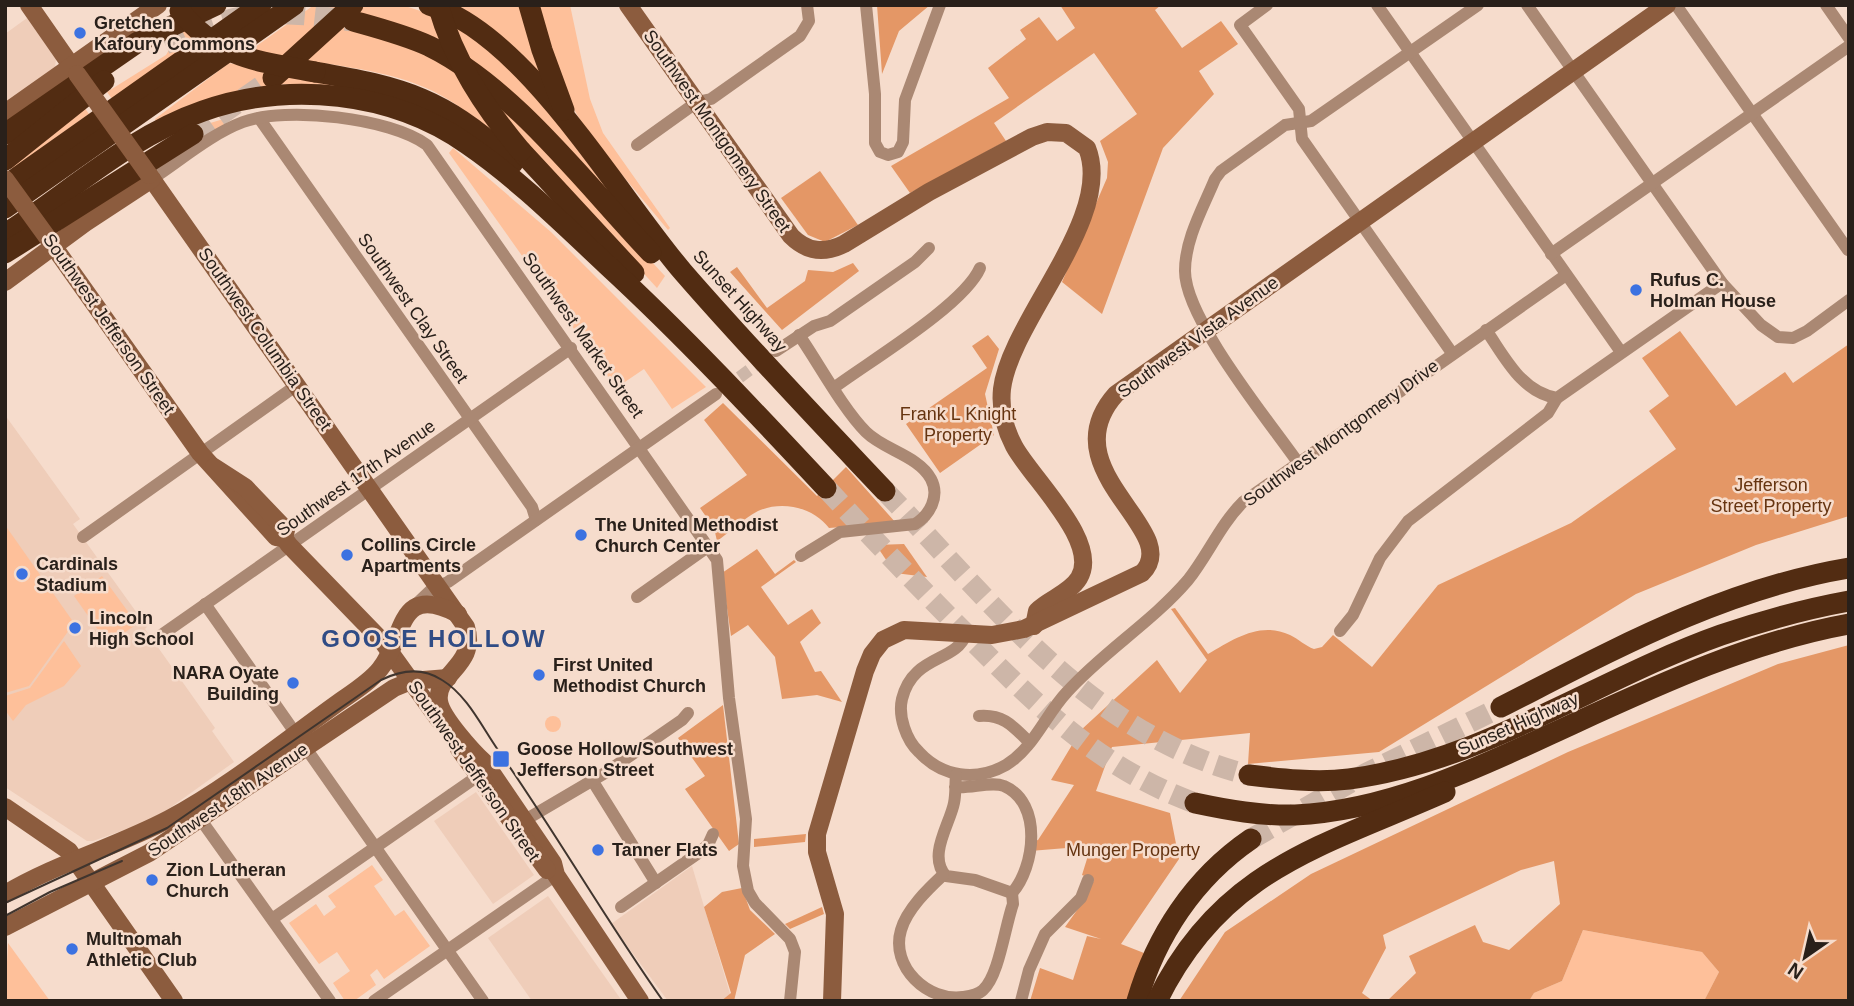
<svg xmlns="http://www.w3.org/2000/svg" width="1854" height="1006" font-family="Arial,sans-serif">
	<rect width="100%" height="100%" fill="#f6dccc"/>
	<g fill="#efcdb9">
		<polygon points="27,18 56,59 55,67 9,102 5,97 5,34"/>
		<polygon points="5,415 80,519 73,524 147,627 145,629 215,728 212,731 234,762 153,820 93,841 87,841 5,787"/>
		<polygon points="476,792 534,875 493,904 434,821"/>
		<polygon points="692,866 730,994 721,1001 668,1001 611,924"/>
		<polygon points="548,896 622,1001 532,1001 488,938"/>
	</g>
	<g fill="#fec09a">
		<polygon points="314,5 342,5 284,59 248,52"/>
		<path d="M362 5H402L433 15 446 49 381 34 452 63 502 138C484 126 467 111 449 100 406 73 352 68 303 60Z"/>
		<polygon points="449,5 522,5 546,78"/>
		<polygon points="538,5 570,5 590,99 603,133 670,228 668,230 589,135 569,101"/>
		<path d="M453 23C522 60 574 150 624 210L472 63Z"/>
		<polygon points="184,29 195,41 112,99 107,92 166,55 169,50 163,38"/>
		<path d="M229 63 355 88C277 78 227 86 156 122L155 119Z"/>
		<polygon points="486,93 582,187 665,276 657,288 532,151"/>
		<polygon points="84,107 89,114 12,169 10,166"/>
		<polygon points="237,115 199,142 190,129"/>
		<polygon points="453,148 551,232 706,387 672,409 644,369 616,388 449,153"/>
		<polygon points="5,525 74,623 29,686 5,693"/>
		<polygon points="102,576 137,624 108,644 74,596"/>
		<polygon points="64,641 81,666 64,686 26,705 13,721 5,710 5,696 30,688"/>
		<circle cx="553" cy="724" r="8"/>
		<polygon points="372,865 383,880 374,886 395,916 404,910 430,946 384,979 377,969 370,975 376,985 354,1001 345,1001 333,983 350,971 337,952 319,964 289,923 316,904 324,916 336,907 328,896"/>
		<polygon points="1583,930 1702,952 1719,972 1704,1001 1529,1001 1534,993 1562,981"/>
		<polygon points="8,943 50,1001 5,1001"/>
	</g>
	<g fill="#e49766">
		<polygon points="877,5 930,5 899,31 882,74"/>
		<polygon points="1060,5 1161,5 1155,10 1182,48 1221,21 1238,44 1199,71 1214,94 1163,148 1102,314 1062,282 1107,178 1108,162 1100,141 1137,114 1094,53 994,123 1006,141 910,193 891,166 1009,98 988,68 1026,39 1020,30 1039,17 1057,41 1075,28"/>
		<polygon points="820,171 858,225 825,242 808,235 781,198"/>
		<polygon points="853,263 859,271 782,330 730,272 737,267 767,308 805,281 808,270 833,272"/>
		<path d="M1680 331 1736 406 1785 372 1793 383 1849 344V516L1756 545 1636 594 1379 752 1248 764 1250 733 1112 747 1096 791 1170 813 1179 859 1121 944 1144 953 1127 1001H1030L1040 968 1073 980 1087 936 1101 939 1065 927 1085 899 1094 880 1082 875 1091 846 1030 851 1031 842 1038 840 1074 785 1051 780 1081 730 1157 660 1180 693 1207 660 1171 609 1175 608 1208 654C1234 639 1260 621 1290 635 1299 639 1305 646 1314 649L1322 647 1333 635 1372 667 1438 585 1571 523 1676 449 1649 411 1669 396 1642 358Z"/>
		<polygon points="988,335 999,349 985,394 994,435 940,473 906,424 987,368 972,346"/>
		<path d="M723 403 817 496 846 467 896 523 829 528C814 508 783 500 758 511 744 518 730 532 717 541L714 528 700 508 747 475 704 420Z"/>
		<polygon points="904,544 927,577 895,573 876,545"/>
		<polygon points="757,549 775,574 794,560 796,562 761,587 788,625 812,609 821,623 800,642 815,672 821,671 842,702 817,695 782,699 775,657 748,625 731,636 722,573"/>
		<polygon points="1849,645 1849,1001 1704,1001 1719,972 1702,952 1583,930 1562,981 1534,993 1529,1001 1387,1001 1416,973 1409,956 1475,925 1483,942 1509,950 1560,904 1554,861 1521,870 1383,935 1386,948 1362,993 1373,1001 1179,1001 1225,932 1311,874 1568,752 1778,664"/>
		<polygon points="723,705 739,844 729,851 685,789 705,776 678,738"/>
		<polygon points="806,834 805,842 754,847 754,839"/>
		<polygon points="742,888 750,910 775,934 745,955 734,1001 721,1001 731,993 704,907 722,892"/>
		<polygon points="822,907 824,914 790,929 785,924"/>
	</g>
	<g fill="none" stroke-linecap="round" stroke-linejoin="round">
		<polyline stroke="#cdb6a8" stroke-width="12" stroke-dasharray="12 6" stroke-linecap="butt" points="725,388 767,357"/>
		<g stroke="#cdb6a8" stroke-width="21" stroke-dasharray="21 10" stroke-linecap="butt">
			<path d="M165 44C239 10 270 8 351 21"/>
			<polyline points="193,134 273,78"/>
			<path d="M826 488C873 539 921 589 970 638 1038 707 1103 770 1195 803"/>
			<path d="M885 491C994 604 1090 735 1249 775"/>
			<polyline points="1251,839 1367,773 1501,707"/>
		</g>
		<g stroke="#aa8873" stroke-width="12">
			<polyline points="866,5 875,94 875,143 880,152 888,155 898,152 903,142 905,100 940,5"/>
			<polyline points="1267,5 1240,25 1299,109 1302,139 1452,353"/>
			<polyline points="1377,5 1621,352"/>
			<polyline points="1527,5 1722,283 1761,325 1778,337 1793,338 1807,331 1849,300"/>
			<polyline points="1676,5 1848,250"/>
			<polyline points="1826,5 1849,38"/>
			<polyline points="259,118 532,507 536,520"/>
			<polyline points="637,145 697,102 711,99 800,36 809,21 807,5"/>
			<path d="M152 179C181 160 211 134 243 122 286 106 391 118 427 145L717 560 729 698 746 819 743 866 748 891 755 903 790 939 795 952 790 1001"/>
			<polyline points="1551,254 1849,46"/>
			<path d="M1486 330C1505 357 1521 392 1557 398L1722 283"/>
			<path d="M799 335C819 364 843 409 866 432 884 450 919 456 931 479 940 496 930 515 915 524L840 532 801 556"/>
			<polyline points="776,351 814,326 830,321 915,262 929,248"/>
			<path d="M835 387C870 361 964 305 980 268"/>
			<path d="M1299 464C1269 421 1185 319 1185 271 1185 239 1203 208 1215 179L1221 171 1285 125 1311 121 1478 5"/>
			<polyline points="83,537 297,385"/>
			<polyline points="637,597 709,546"/>
			<polyline points="205,604 483,1001"/>
			<polyline points="413,607 433,588 448,582 716,394"/>
			<polyline points="1340,631 1353,615 1380,558 1408,521 1548,413 1557,398"/>
			<path d="M966 634C956 663 913 654 902 699 898 716 906 740 919 752 942 777 976 782 1006 765 1033 749 1046 714 1067 692 1104 651 1152 622 1188 580 1208 555 1220 525 1243 502L1566 275"/>
			<polyline points="160,636 571,348"/>
			<path d="M979 716C1003 714 1013 726 1029 742"/>
			<polyline points="592,780 656,883"/>
			<path d="M955 787C970 789 991 781 1004 786 1043 803 1035 867 1012 893L975 880 946 876C927 856 950 824 954 803 956 794 955 784 956 775"/>
			<polyline points="196,813 330,1001"/>
			<polyline points="520,823 605,773 682,720 688,713"/>
			<path d="M943 875C928 889 907 909 901 930 890 967 928 1002 963 997 970 996 978 995 983 990 999 976 1005 926 1013 904L1012 893"/>
			<polyline points="621,907 697,854 708,845 713,834"/>
			<polyline points="272,919 478,776"/>
			<polyline points="374,1001 556,875"/>
			<polyline points="1021,1001 1029,970 1045,934 1081,898 1088,880"/>
		</g>
		<g stroke="#8c5c3e" stroke-width="18">
			<polyline points="29,5 77,74"/>
			<path d="M628 5 791 236C807 252 824 254 844 244L929 192 1032 137 1047 132 1066 133 1087 148C1115 217 1010 321 1002 389 1000 409 1005 429 1014 446 1031 478 1101 542 1079 578 1070 593 1049 599 1037 611L1034 626"/>
			<polyline points="5,113 158,5"/>
			<path d="M149 175 466 627C478 666 435 673 439 701 441 717 473 752 485 763L553 863 556 875 640 1001"/>
			<polyline points="47,237 200,453 276,537 284,538"/>
			<polyline points="5,282 85,223 152,179"/>
			<polyline points="214,467 245,487 286,530 284,538 289,545 382,641 439,720"/>
			<polyline points="459,749 547,870"/>
			<polyline points="5,807 69,851 174,1001"/>
			<path d="M5 894C57 863 116 847 169 819 227 788 281 744 335 705 350 694 369 683 380 669 406 637 396 582 458 614"/>
			<polyline points="5,927 149,853 394,688 411,681 448,678"/>
			<path d="M832 1001 835 914 817 852V834L865 671 872 654 883 640 904 630 992 635 1024 629 1142 573C1185 531 1048 470 1116 394L1667 5"/>
		</g>
		<g stroke="#522c12" stroke-width="21">
			<path d="M429 5C525 33 617 195 683 272 748 347 817 419 885 491"/>
			<polyline points="529,5 542,50 564,110"/>
			<path d="M353 21C378 28 405 35 429 46 513 87 586 185 651 253"/>
			<path d="M315 72C402 87 448 99 513 163"/>
			<polyline points="273,78 353,5"/>
			<polyline points="5,134 138,42 216,5"/>
			<polyline points="521,151 634,273"/>
			<polyline points="5,160 104,81"/>
			<polyline points="5,186 261,5"/>
			<polyline points="5,208 294,5"/>
			<path d="M5 234C69 193 130 136 203 111 288 81 392 91 467 144 518 179 562 223 607 265 684 336 755 412 826 488"/>
			<polyline points="5,253 193,134"/>
			<path d="M1501 707C1613 650 1723 589 1849 568"/>
			<path d="M1249 775C1281 779 1316 783 1349 779 1482 762 1597 679 1721 635 1762 621 1805 609 1849 601"/>
			<path d="M1195 803C1228 810 1261 816 1295 815 1384 811 1472 771 1551 734 1647 690 1744 643 1849 624"/>
			<path d="M1137 1001C1156 936 1194 878 1251 839"/>
			<path d="M1157 1001C1221 869 1321 847 1445 792"/>
		</g>
		<g stroke="#40352e" stroke-width="2">
			<path d="M5 903 167 828 381 680C401 670 422 667 442 680 467 695 482 727 498 750 556 833 605 919 663 1001"/>
			<polyline points="5,916 50,892 122,861"/>
		</g>
		<g stroke="#8c5c3e" stroke-width="18">
			<polyline points="77,74 149,175"/>
			<polyline points="5,179 47,237"/>
		</g>
		<g stroke="#522c12" stroke-width="21">
			<path d="M438 5C454 61 484 107 521 151"/>
			<path d="M180 11C219 59 258 61 315 72"/>
		</g>
	</g>
	<g fill="#3c72e1" stroke="#f6dccc" stroke-width="2.5">
		<circle cx="80" cy="33" r="7"/>
		<circle cx="1636" cy="290" r="7"/>
		<circle cx="581" cy="535" r="7"/>
		<circle cx="347" cy="555" r="7"/>
		<circle cx="22" cy="574" r="7"/>
		<circle cx="75" cy="628" r="7"/>
		<circle cx="539" cy="675" r="7"/>
		<circle cx="293" cy="683" r="7"/>
		<rect x="492" y="750" width="18" height="18" rx="3.5"/>
		<circle cx="598" cy="850" r="7"/>
		<circle cx="152" cy="880" r="7"/>
		<circle cx="72" cy="949" r="7"/>
	</g>
	<g text-anchor="middle" stroke-width="5" stroke-linejoin="round" paint-order="stroke">
		<g font-size="18" font-weight="bold" fill="#29201a" stroke="#f6dccc" text-anchor="start">
			<text x="94" y="29">Gretchen<tspan x="94" dy="21">Kafoury Commons</tspan></text>
			<text x="1650" y="286">Rufus C.<tspan x="1650" dy="21">Holman House</tspan></text>
			<text x="595" y="531">The United Methodist<tspan x="595" dy="21">Church Center</tspan></text>
			<text x="361" y="551">Collins Circle<tspan x="361" dy="21">Apartments</tspan></text>
			<text x="36" y="570">Cardinals<tspan x="36" dy="21">Stadium</tspan></text>
			<text x="89" y="624">Lincoln<tspan x="89" dy="21">High School</tspan></text>
			<text x="553" y="671">First United<tspan x="553" dy="21">Methodist Church</tspan></text>
			<text x="279" y="679" text-anchor="end">NARA Oyate<tspan x="279" dy="21">Building</tspan></text>
			<text x="517" y="755">Goose Hollow/Southwest<tspan x="517" dy="21">Jefferson Street</tspan></text>
			<text x="612" y="856">Tanner Flats</text>
			<text x="166" y="876">Zion Lutheran<tspan x="166" dy="21">Church</tspan></text>
			<text x="86" y="945">Multnomah<tspan x="86" dy="21">Athletic Club</tspan></text>
		</g>
		<g font-size="18" fill="#29201a" stroke="#f6dccc">
			<text transform="translate(717 131) rotate(55)" y="6">Southwest Montgomery Street</text>
			<text transform="translate(740 301) rotate(48)" y="6">Sunset Highway</text>
			<text transform="translate(413 308) rotate(55)" y="6">Southwest Clay Street</text>
			<text transform="translate(109 324) rotate(55)" y="6">Southwest Jefferson Street</text>
			<text transform="translate(583 335) rotate(55)" y="6">Southwest Market Street</text>
			<text transform="translate(1198 337) rotate(-36)" y="6">Southwest Vista Avenue</text>
			<text transform="translate(265 339) rotate(55)" y="6">Southwest Columbia Street</text>
			<text transform="translate(1341 433) rotate(-36)" y="6">Southwest Montgomery Drive</text>
			<text transform="translate(356 478) rotate(-35)" y="6">Southwest 17th Avenue</text>
			<text transform="translate(1518 724) rotate(-24)" y="6">Sunset Highway</text>
			<text transform="translate(474 771) rotate(55)" y="6">Southwest Jefferson Street</text>
			<text transform="translate(228 800) rotate(-34)" y="6">Southwest 18th Avenue</text>
		</g>
		<g font-size="18" fill="#663410" stroke="#f6dccc">
			<text x="958" y="420">Frank L Knight<tspan x="958" dy="21">Property</tspan></text>
			<text x="1771" y="491">Jefferson<tspan x="1771" dy="21">Street Property</tspan></text>
			<text x="1133" y="856">Munger Property</text>
		</g>
		<g font-size="24" font-weight="bold" letter-spacing="2" fill="#304c85" stroke="#f6dccc">
			<text x="434" y="647">GOOSE HOLLOW</text>
		</g>
	</g>
	<rect width="1854" height="1006" fill="none" stroke="#29201a" stroke-width="14"/>
	<g transform="translate(1805 957) rotate(214)" stroke="#f6dccc" stroke-width="5" paint-order="stroke">
	<path d="M0-5L12 26L0 18L-12 26Z" fill="#29201a"/>
	<text y="-10" font-size="19" font-weight="bold" text-anchor="middle" fill="#29201a">N</text>
	</g>
</svg>
